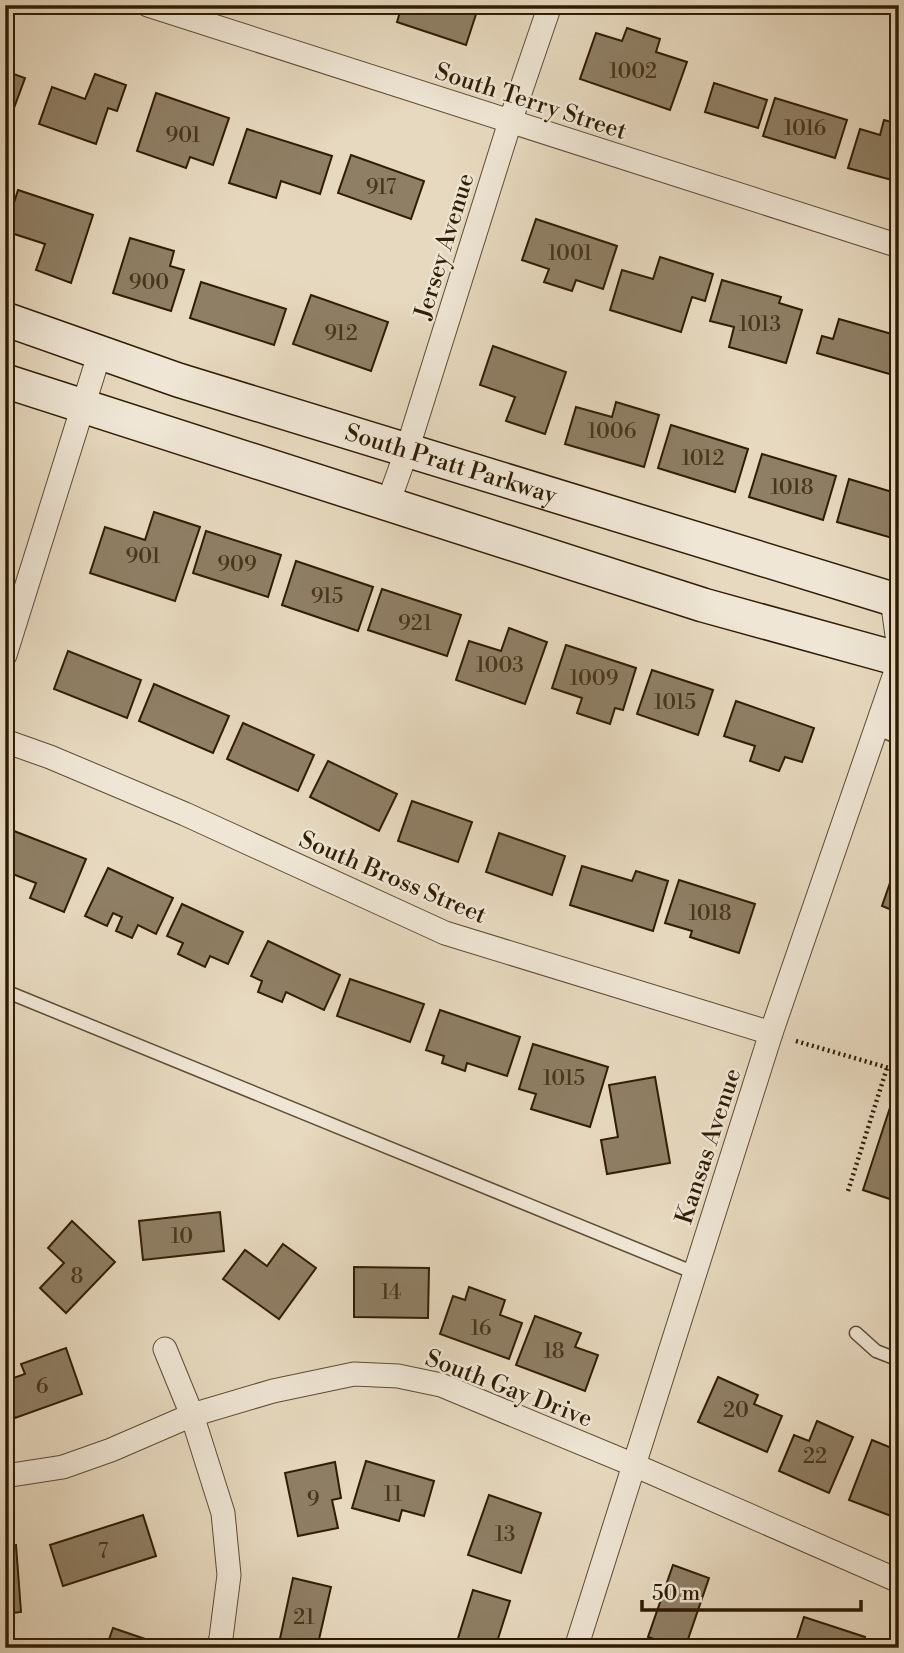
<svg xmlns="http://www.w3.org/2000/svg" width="904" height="1653" font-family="'Libre Bodoni',serif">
	<rect width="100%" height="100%" fill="#e7d9bf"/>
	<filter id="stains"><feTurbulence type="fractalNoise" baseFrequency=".00286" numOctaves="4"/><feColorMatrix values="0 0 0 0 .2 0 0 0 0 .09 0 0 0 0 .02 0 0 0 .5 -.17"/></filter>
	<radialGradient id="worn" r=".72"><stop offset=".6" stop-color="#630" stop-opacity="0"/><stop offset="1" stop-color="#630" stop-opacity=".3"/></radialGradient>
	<g fill="#8f7f65" stroke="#2f1d04" stroke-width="2">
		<polygon points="402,5 479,5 466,45 397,22"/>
		<polygon points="627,28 660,39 656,52 687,62 670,110 580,79 596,33 622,41"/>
		<polygon points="5,71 25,78 11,116 5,114"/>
		<polygon points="95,74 126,85 117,111 108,108 96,144 39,124 52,87 85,99"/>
		<polygon points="714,83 767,100 758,128 705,112"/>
		<polygon points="156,93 229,118 213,165 190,157 186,168 137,151"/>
		<polygon points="775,98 847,120 835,158 763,136"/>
		<polygon points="884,120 899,124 899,182 848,168 860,129 880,135"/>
		<polygon points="247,129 332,156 320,194 281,181 276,198 229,183"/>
		<polygon points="351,155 424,181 411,219 338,193"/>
		<polygon points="18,190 93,215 71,283 36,270 45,244 5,231"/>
		<polygon points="536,219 617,246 603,289 576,280 572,291 544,282 549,269 522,260"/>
		<polygon points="130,238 174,251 170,266 184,270 171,311 113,293"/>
		<polygon points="660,257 713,274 705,301 692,297 681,332 610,310 622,270 653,279"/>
		<polygon points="722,280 781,297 779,303 802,310 786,363 729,347 734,327 710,321"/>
		<polygon points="201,282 286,309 274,345 190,318"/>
		<polygon points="311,295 388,322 371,371 293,344"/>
		<polygon points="839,319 899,336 899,356 893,375 817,353 822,336 833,339"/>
		<polygon points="493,346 566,372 545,434 506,421 515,397 480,385"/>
		<polygon points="616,402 659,415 644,467 565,444 576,407 612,417"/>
		<polygon points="671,425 748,449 735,492 658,468"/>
		<polygon points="762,454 836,476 823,520 749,497"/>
		<polygon points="849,479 899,494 899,540 837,522"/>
		<polygon points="154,512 200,527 175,601 90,573 105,527 145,540"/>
		<polygon points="206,531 281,555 268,597 193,573"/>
		<polygon points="296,561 373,587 358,631 282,605"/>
		<polygon points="382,589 461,615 447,656 368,630"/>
		<polygon points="509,628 547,642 525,704 456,680 469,641 501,651"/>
		<polygon points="566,645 636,668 623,710 615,708 610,724 577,713 582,698 552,688"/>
		<polygon points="68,651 141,680 127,718 54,689"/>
		<polygon points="652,670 713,690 698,735 637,714"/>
		<polygon points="154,684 229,716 213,753 139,721"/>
		<polygon points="736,701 814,728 802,762 785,757 779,771 750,761 755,746 724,736"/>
		<polygon points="243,723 314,755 298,791 227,759"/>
		<polygon points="328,761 397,794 379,831 310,797"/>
		<polygon points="412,801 472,822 458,862 398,841"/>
		<polygon points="14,831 86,859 64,912 30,898 36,883 5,871 5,852"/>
		<polygon points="499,833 565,856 552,895 486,872"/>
		<polygon points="899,857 899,913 882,906"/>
		<polygon points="582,866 632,881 636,871 668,881 653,931 570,905"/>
		<polygon points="108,868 173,898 156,934 138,925 132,938 116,931 122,917 113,913 107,926 85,916"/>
		<polygon points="679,880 755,904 739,953 690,937 692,931 665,923"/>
		<polygon points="182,904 243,932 228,964 210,956 205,967 178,954 183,943 167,936"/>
		<polygon points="268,941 340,975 324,1010 286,992 282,1002 258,992 262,981 251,976"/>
		<polygon points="350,979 424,1004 410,1042 337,1016"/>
		<polygon points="440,1010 520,1037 507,1076 467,1063 465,1071 442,1063 444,1056 426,1050"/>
		<polygon points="533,1044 608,1067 590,1127 531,1109 536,1094 519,1089"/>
		<polygon points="655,1077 670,1163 607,1174 601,1140 618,1137 609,1085"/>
		<polygon points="899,1080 899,1202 863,1190"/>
		<polygon points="220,1212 224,1251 143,1260 139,1221"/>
		<polygon points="72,1221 115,1262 66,1313 40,1288 64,1263 48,1248"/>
		<polygon points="283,1244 316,1268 279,1319 223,1279 245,1250 267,1266"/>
		<polygon points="354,1267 429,1268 428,1318 354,1317"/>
		<polygon points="469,1287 505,1300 500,1315 522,1323 509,1359 440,1334 453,1296 465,1300"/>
		<polygon points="535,1316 581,1333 575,1347 598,1355 585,1391 516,1365"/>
		<polygon points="66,1348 82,1394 15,1418 5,1391 5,1381 25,1374 21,1364"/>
		<polygon points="718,1377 758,1395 754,1404 782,1416 767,1452 698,1422"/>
		<polygon points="817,1421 853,1437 829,1493 779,1471 794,1435 809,1441"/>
		<polygon points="872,1440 899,1451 899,1519 849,1500"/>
		<polygon points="366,1461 434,1481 424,1516 402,1510 399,1521 352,1508"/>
		<polygon points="335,1462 341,1498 332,1500 338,1528 298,1536 285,1473"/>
		<polygon points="489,1495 541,1513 521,1573 468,1555"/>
		<polygon points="143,1515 156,1556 63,1586 50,1545"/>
		<polygon points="16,1545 21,1612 5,1614 5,1546"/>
		<polygon points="673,1565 709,1578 685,1648 679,1648 648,1637"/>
		<polygon points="293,1578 331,1587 317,1648 278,1648"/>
		<polygon points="473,1590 510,1601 495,1648 455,1648"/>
		<polygon points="804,1617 865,1637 861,1648 794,1648"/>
		<polygon points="113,1628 148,1640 146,1648 106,1648"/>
	</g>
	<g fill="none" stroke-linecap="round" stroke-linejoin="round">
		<defs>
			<g id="lane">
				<polyline points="876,728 899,738"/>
				<polyline points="5,991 695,1273"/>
				<polyline points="856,1333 876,1351 899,1360"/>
			</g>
			<g id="street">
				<polyline points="148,5 899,246"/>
				<polyline points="388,503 407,450 510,122 550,5"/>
				<polyline points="892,599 899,650"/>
				<polyline points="5,655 100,352"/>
				<polyline points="5,741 50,757 185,814 445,933 771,1033"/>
				<polyline points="165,1349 192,1415 223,1513 229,1575 221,1638 218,1648"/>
				<polyline points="5,1476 63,1467 111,1450 192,1415 273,1391 354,1374 398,1376 441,1385 634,1465 899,1581"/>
				<polyline points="576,1648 771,1033 899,662"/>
			</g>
			<g id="secondary">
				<path id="s1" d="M5 319 178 380 899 601"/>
				<polyline points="5,381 703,605 899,659"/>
			</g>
		</defs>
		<use href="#lane" stroke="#5d4c33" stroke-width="15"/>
		<use href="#street" stroke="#5d4c33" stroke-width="25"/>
		<use href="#secondary" stroke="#2f1d04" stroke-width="36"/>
		<g stroke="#2f1d04" stroke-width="4.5" stroke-dasharray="2 3.5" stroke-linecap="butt">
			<polyline points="796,1041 899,1071"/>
			<polyline points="848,1191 887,1068"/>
		</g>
		<use href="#lane" stroke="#efe6d5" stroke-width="12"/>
		<use href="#street" stroke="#efe6d5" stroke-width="23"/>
		<use href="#secondary" stroke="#efe6d5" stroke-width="33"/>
	</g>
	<g text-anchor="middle" stroke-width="5" stroke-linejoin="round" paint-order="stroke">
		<g font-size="21" fill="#47361c">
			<text x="633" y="78">1002</text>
			<text x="805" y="135">1016</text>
			<text x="183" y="142">901</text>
			<text x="381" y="194">917</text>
			<text x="570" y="260">1001</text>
			<text x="149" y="289">900</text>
			<text x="760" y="331">1013</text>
			<text x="341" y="340">912</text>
			<text x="612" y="438">1006</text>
			<text x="703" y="465">1012</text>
			<text x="792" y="494">1018</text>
			<text x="143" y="563">901</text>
			<text x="237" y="571">909</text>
			<text x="327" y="603">915</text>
			<text x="415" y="630">921</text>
			<text x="500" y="672">1003</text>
			<text x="594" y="685">1009</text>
			<text x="675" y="709">1015</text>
			<text x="710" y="920">1018</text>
			<text x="564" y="1085">1015</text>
			<text x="182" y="1243">10</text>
			<text x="77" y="1283">8</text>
			<text x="391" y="1299">14</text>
			<text x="481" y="1335">16</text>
			<text x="554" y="1358">18</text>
			<text x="42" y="1393">6</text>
			<text x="736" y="1417">20</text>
			<text x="815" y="1463">22</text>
			<text x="393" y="1501">11</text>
			<text x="313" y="1506">9</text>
			<text x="505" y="1541">13</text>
			<text x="103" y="1558">7</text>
			<text x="304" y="1624">21</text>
		</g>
		<g font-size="24" fill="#2f1d04" stroke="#efe6d5">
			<text transform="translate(531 101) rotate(18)" y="8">South Terry Street</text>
			<text transform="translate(444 246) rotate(-73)" y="8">Jersey Avenue</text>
			<text dy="8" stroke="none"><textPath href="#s1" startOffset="469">South Pratt Parkway</textPath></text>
			<text transform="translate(393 877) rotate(23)" y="8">South Bross Street</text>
			<text transform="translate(708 1146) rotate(-72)" y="8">Kansas Avenue</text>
			<text transform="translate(509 1388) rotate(21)" y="8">South Gay Drive</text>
		</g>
	</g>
	<rect width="904" height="1653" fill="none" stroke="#e7d9bf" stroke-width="28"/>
	<rect x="7" y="7" width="890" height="1639" fill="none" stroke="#2f1d04" stroke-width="3.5"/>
	<rect x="14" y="14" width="876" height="1625" fill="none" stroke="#2f1d04" stroke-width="2"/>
	<path d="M642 1600v10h219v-10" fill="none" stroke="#2f1d04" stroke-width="3.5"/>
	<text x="652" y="1600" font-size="21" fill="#2f1d04" stroke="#efe6d5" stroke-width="5" paint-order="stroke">50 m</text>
	<rect width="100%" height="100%" filter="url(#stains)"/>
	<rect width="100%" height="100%" fill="url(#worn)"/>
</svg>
